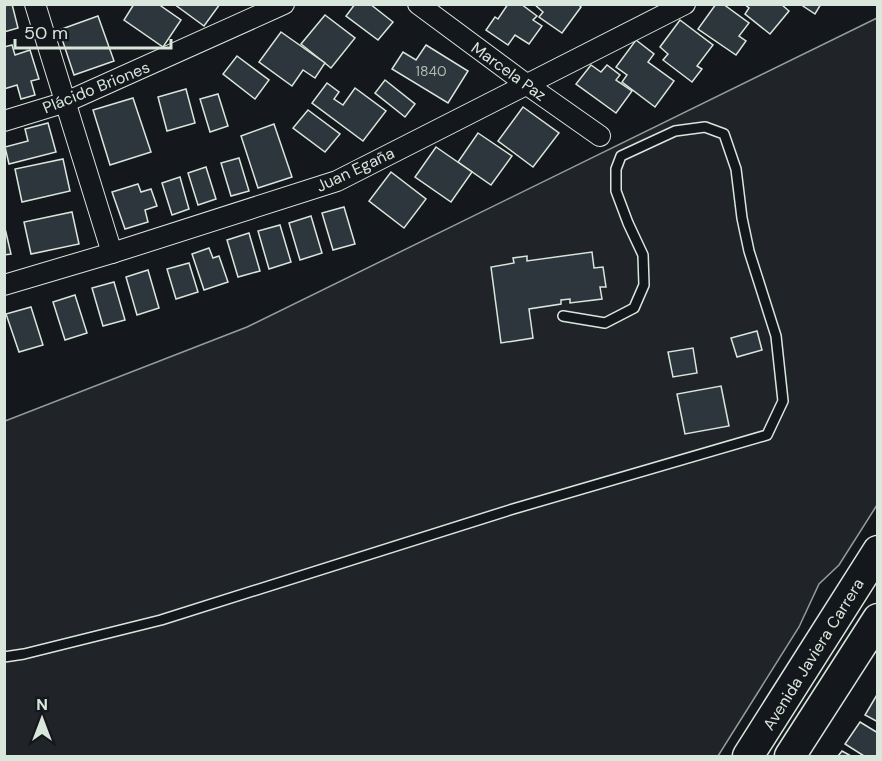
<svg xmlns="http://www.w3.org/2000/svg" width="882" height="761" font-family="'DM Sans',sans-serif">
	<rect width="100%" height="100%" fill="#14181c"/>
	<polygon fill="#202428" stroke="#939e99" stroke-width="1.5" points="877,18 877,505 839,565 819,584 799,627 718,756 5,756 5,421 247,327"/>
	<g fill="#2c363c" stroke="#d8e6dc" stroke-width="1.5">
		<polygon points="12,4 18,28 4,32 4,6"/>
		<polygon points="134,4 158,4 181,20 163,47 124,20"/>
		<polygon points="174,4 220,4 204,26"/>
		<polygon points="355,4 370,4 393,22 378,40 346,16"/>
		<polygon points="508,4 521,4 537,16 533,20 542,26 529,44 515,35 508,45 486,30 495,17 498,19"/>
		<polygon points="534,4 578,4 581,7 562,33 539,17 543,12"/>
		<polygon points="716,4 723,4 749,23 739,36 746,41 736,55 698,29"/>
		<polygon points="744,4 781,4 789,11 770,34 745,14 749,8"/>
		<polygon points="800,4 821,4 815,14"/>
		<polygon points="325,15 355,38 331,68 301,44"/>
		<polygon points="98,16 114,61 74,75 59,30"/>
		<polygon points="680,20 713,45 697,66 702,69 692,82 663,60 668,54 660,47"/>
		<polygon points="281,32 325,63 315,78 303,70 292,86 259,62"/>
		<polygon points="636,40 654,54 648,62 674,81 655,107 622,82 627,75 616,67"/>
		<polygon points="12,45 15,55 30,50 39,79 31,81 35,95 21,99 17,85 4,89 4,47"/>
		<polygon points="426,45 468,71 448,103 392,69 403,52 416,60"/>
		<polygon points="237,56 269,80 255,99 223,74"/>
		<polygon points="591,65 601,72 607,65 620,75 616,80 632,91 616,113 576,84"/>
		<polygon points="385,80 415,104 405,117 375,93"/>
		<polygon points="327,83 339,92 334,99 343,105 355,88 386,111 363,141 312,103"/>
		<polygon points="186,89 195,123 167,131 158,97"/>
		<polygon points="218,94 228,126 210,132 200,99"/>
		<polygon points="133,98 151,152 110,165 93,110"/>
		<polygon points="523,107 559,133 533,167 498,141"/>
		<polygon points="308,110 340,134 325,152 293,128"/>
		<polygon points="48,123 56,152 9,164 5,147 28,141 25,129"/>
		<polygon points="274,124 292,177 258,188 241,136"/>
		<polygon points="478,133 512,156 491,185 458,162"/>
		<polygon points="436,147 472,172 451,202 415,177"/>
		<polygon points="239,158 249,191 231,196 221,163"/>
		<polygon points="63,159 70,191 22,202 15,169"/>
		<polygon points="206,167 216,199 198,205 188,173"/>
		<polygon points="391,172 426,199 404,228 369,201"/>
		<polygon points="180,177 189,209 172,215 162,183"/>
		<polygon points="138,184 141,192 151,189 157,206 145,210 148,222 125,229 112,192"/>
		<polygon points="344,207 355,244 333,250 322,213"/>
		<polygon points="72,212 79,244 31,254 24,222"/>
		<polygon points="311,216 322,253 300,260 289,223"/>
		<polygon points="4,224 11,254 4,255"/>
		<polygon points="280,225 291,262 269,269 258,231"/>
		<polygon points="249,233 260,271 238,277 227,240"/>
		<polygon points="209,248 213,258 219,256 228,282 204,290 192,254"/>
		<polygon points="592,252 594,268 603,267 606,287 600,287 602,299 570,303 570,299 561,300 561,304 529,309 533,338 501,343 491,267 514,263 513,258 527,256 527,261"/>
		<polygon points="189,263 198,292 176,299 167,269"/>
		<polygon points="148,270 159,308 137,315 126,277"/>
		<polygon points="114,282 125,320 103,326 92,288"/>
		<polygon points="75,295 87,333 65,340 53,302"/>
		<polygon points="31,307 43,345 19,352 6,314"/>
		<polygon points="757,331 762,350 737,357 731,338"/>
		<polygon points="693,348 697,373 673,377 668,352"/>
		<polygon points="721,386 729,426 685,434 677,394"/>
		<polygon points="878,693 878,722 865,715"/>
		<polygon points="860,722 878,733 878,756 864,756 845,744"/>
		<polygon points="842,751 851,756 838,756"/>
	</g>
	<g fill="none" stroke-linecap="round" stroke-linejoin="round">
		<defs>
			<polyline id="lane" points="4,657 24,654 161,620 513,509 767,435 783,401 776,336 749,251 742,218 736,169 724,134 705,127 675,131 621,156 616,169 616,191 628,223 643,255 644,285 634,308 605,323 563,316"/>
			<g id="street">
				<polyline points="35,4 112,253"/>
				<polyline points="418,4 526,84 600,136"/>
				<polyline points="4,121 66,102 284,4"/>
				<polyline points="4,285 112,253 337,181 685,4"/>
			</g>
			<g id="primary">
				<polyline points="748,756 878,551"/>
				<polyline points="790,756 878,619"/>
			</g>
		</defs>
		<use href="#lane" stroke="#d8e6dc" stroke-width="12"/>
		<use href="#street" stroke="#d8e6dc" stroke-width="22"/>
		<use href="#primary" stroke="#d8e6dc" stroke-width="33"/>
		<use href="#lane" stroke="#14181c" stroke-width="9"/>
		<use href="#street" stroke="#14181c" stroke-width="20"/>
		<use href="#primary" stroke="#14181c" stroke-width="30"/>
	</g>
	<g text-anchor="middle" stroke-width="4.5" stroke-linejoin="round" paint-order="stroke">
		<g font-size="14" fill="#adbab4">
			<text x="431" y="76">1840</text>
		</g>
		<g font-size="16" fill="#d8e6dc" stroke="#14181c">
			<text transform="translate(509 71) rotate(36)" y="6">Marcela Paz</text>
			<text transform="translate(96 87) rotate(-22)" y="6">Plácido Briones</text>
			<text transform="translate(355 169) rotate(-25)" y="6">Juan Egaña</text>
			<text transform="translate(813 654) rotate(-58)" y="6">Avenida Javiera Carrera</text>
		</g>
	</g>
	<rect width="882" height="761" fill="none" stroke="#d8e6dc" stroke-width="12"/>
	<g transform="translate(42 719)" stroke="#14181c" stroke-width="4.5" paint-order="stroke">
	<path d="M0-4.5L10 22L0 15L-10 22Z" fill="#d8e6dc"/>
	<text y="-9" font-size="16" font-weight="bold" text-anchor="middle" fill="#d8e6dc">N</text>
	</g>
	<path d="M15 39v9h156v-9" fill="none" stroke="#d8e6dc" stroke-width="3"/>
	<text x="24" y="39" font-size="18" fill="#d8e6dc" stroke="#14181c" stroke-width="4.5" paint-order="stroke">50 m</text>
</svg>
